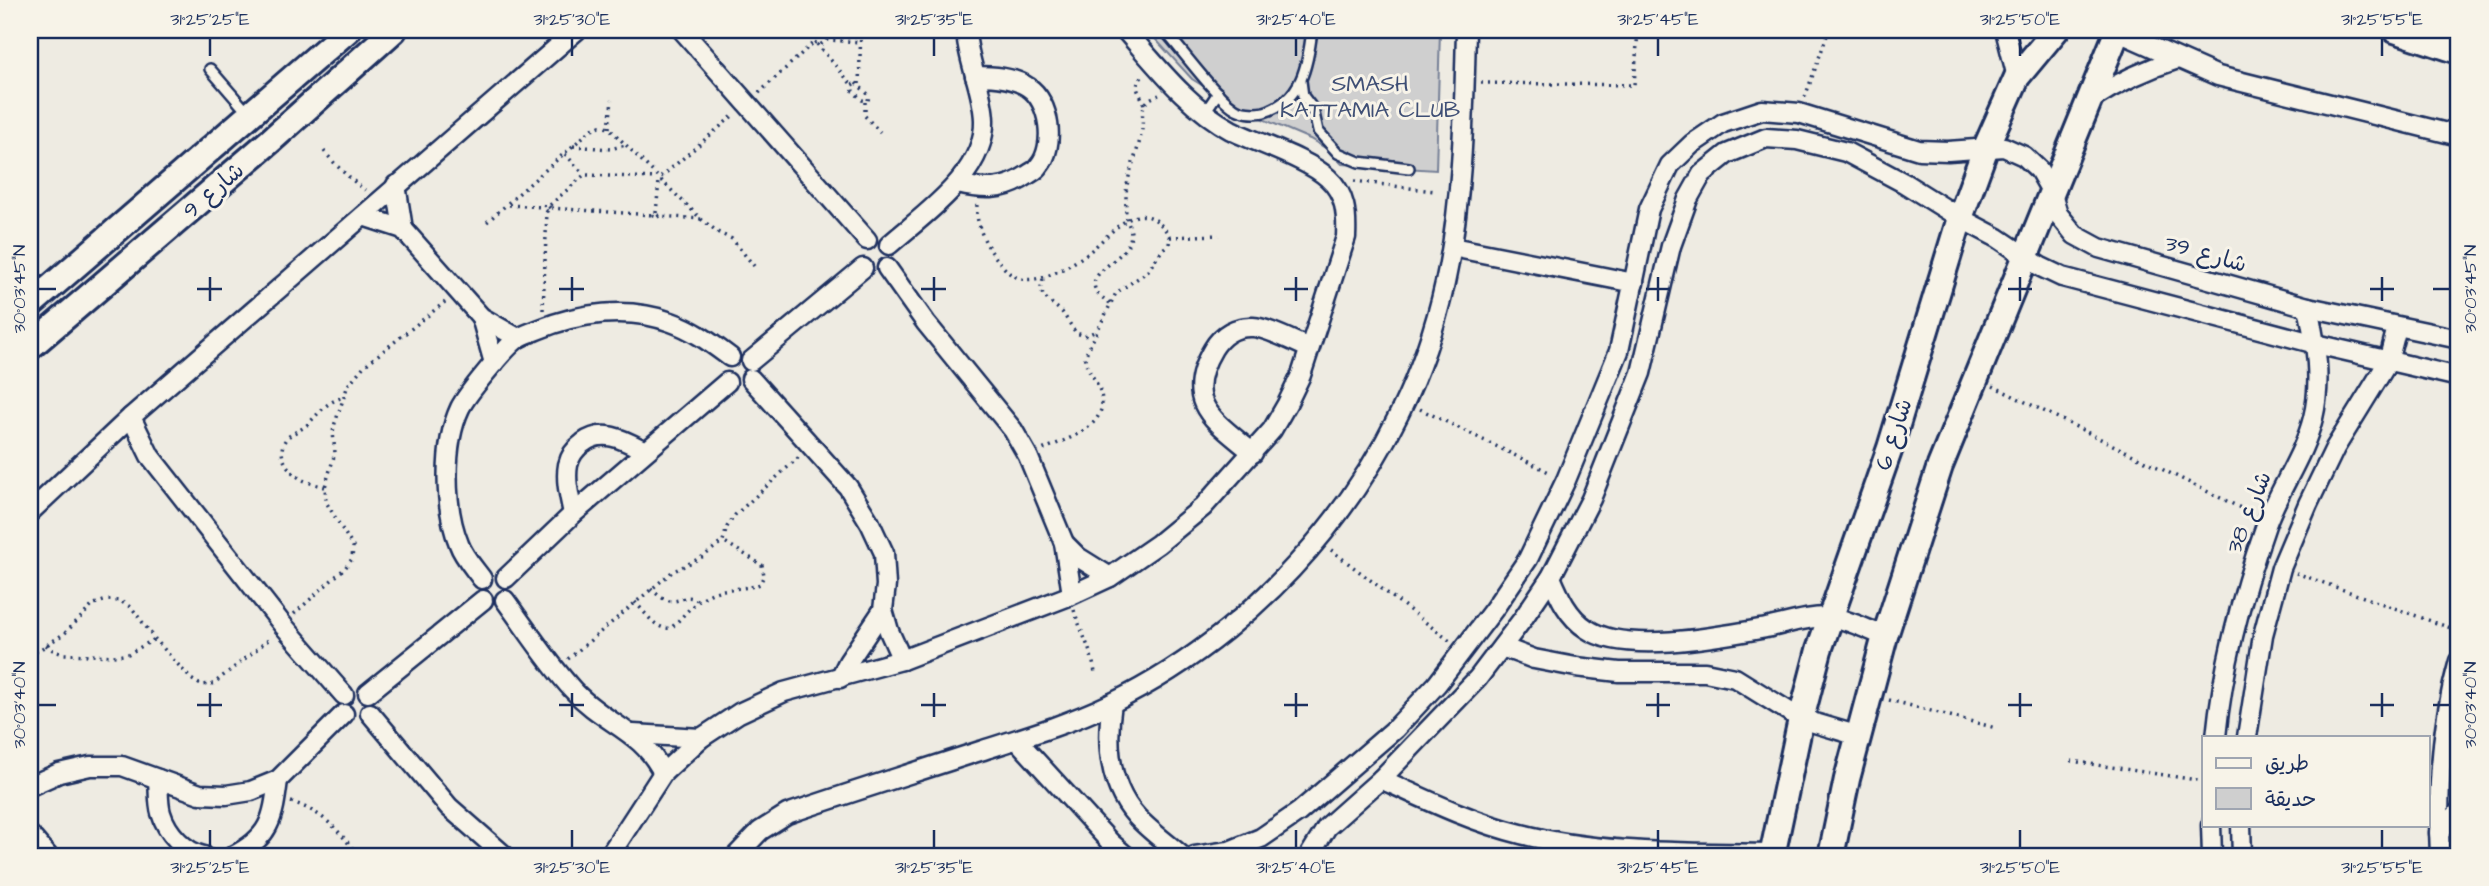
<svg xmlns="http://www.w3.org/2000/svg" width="2489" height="886" font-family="'Architects Daughter','Playpen Sans Arabic',sans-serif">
	<rect width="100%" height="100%" fill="#eeebe2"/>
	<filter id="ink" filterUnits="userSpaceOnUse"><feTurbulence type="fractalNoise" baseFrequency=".0143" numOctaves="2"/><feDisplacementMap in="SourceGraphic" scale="14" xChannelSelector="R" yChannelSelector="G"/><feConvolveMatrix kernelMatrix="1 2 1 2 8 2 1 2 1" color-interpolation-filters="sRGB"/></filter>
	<g filter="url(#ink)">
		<polygon fill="#cfcfcf" stroke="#757f96" stroke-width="2" points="1147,30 1440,30 1436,170 1342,164 1327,149 1310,139 1244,111 1192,79"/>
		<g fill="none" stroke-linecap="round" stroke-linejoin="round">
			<defs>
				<g id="lane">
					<path d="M1164 30C1182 50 1212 92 1233 107 1241 113 1254 114 1264 112 1302 101 1308 64 1312 30"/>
					<polyline points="210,69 248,113"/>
					<polyline points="1301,81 1303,96 1313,109 1318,131 1338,153 1359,162 1409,168"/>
					<polyline points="1205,112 1218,93"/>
				</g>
				<g id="street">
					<polyline points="682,30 867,240"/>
					<polyline points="2005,30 2017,77"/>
					<polyline points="2116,31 2218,76 2459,136"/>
					<path d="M2089 101C2118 82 2146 69 2178 59"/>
					<path d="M958 184C983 190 1004 191 1026 176 1030 173 1037 170 1039 166 1056 146 1050 101 1028 87 1014 77 992 76 975 76"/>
					<polyline points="396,185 403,229"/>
					<polyline points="363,216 403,229 481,317 518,338"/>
					<path d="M889 245C924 214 986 173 984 120 983 89 967 61 966 30"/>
					<polyline points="1452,247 1634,283"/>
					<polyline points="887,268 926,323 1013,430 1028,456 1064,543 1072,594"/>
					<polyline points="481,317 494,363"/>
					<polyline points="751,361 863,268"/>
					<polyline points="751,379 848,487 870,523 884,553 886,585 883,610 889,631 902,660"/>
					<polyline points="131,417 150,456 282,624 344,695"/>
					<path d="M1253 453C1214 420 1181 403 1213 349 1222 334 1236 326 1253 327 1268 328 1294 342 1309 348"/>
					<polyline points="30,512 131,417 577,30"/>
					<path d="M573 514C570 498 565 481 568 465 570 456 576 448 583 443 604 427 626 441 645 451"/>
					<polyline points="1064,543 1078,557 1110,577"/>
					<path d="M1551 577C1559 596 1568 617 1587 629 1625 655 1722 636 1766 628 1786 624 1809 616 1830 617 1845 618 1870 631 1885 636"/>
					<polyline points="506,578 573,514 727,382"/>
					<path d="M482 579C474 568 463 556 459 544 444 508 443 444 460 408 467 394 504 349 517 339 523 335 530 333 537 330 578 313 628 306 671 322 694 330 711 343 730 357"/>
					<path d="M505 600C527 630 548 663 573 690 604 724 642 730 663 773"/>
					<polyline points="1502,647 1534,659 1576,667 1619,672 1705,672 1735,678 1801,719 1859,736"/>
					<polyline points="840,678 848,662 883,610"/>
					<polyline points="368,693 483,600"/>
					<path d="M1112 703C1106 742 1108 785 1137 817 1150 831 1167 843 1182 856"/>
					<polyline points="370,713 449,807 505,856"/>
					<polyline points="633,734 701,738"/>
					<path d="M2216 737C2223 665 2242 593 2266 525 2279 489 2304 455 2313 418 2322 381 2316 344 2308 307"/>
					<polyline points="2247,737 2263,635 2281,568 2308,504 2335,448 2388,362 2397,327"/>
					<polyline points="1017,740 1111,843 1126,856"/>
					<path d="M158 779C159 790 158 803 161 813 167 833 185 852 204 856"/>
					<path d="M1381 779C1427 800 1472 822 1521 834 1602 855 1689 852 1772 854"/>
					<polyline points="30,786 59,773 90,766 122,766 200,794 226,795 251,791 278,780 344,714"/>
					<polyline points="2211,825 2212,856"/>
					<polyline points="2241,825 2242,856"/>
					<polyline points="2439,833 2459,812"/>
					<polyline points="30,835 48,856"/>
					<path d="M233 856C270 837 273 820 278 780"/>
					<path d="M609 856 663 773 701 738 739 713 784 692 902 660 1069 596 1110 577 1158 544 1203 507 1272 430 1287 404 1301 375 1346 237C1347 215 1346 194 1328 178 1308 159 1257 143 1231 130 1188 107 1157 66 1125 30"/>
					<path d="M736 856 760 831 787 814C851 792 916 772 980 751 1024 737 1068 724 1110 704 1275 624 1406 463 1445 283 1463 200 1464 114 1466 30"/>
					<polyline points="1195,856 1229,851 1261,838 1299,812 1395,729 1437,684 1494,609 1528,559 1566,480 1619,351 1649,209 1670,165 1692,144 1723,123 1762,110 1799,113 1919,150 1948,151 2004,147 2024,156 2039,170 2051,191 2058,214 2075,235 2099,248 2308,307 2459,339"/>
					<polyline points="1309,856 1327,827 1381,779 1478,678 1522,620 1551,577 1591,499 1641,373 1671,246 1688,199 1702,174 1727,154 1766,138 1797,140 1846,152 1904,183 1960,218 1998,238 2041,267 2062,277 2316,344 2459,377"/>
					<path d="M2440 856C2437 791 2441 724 2459 661"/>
				</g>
				<g id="secondary">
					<polyline points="2395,30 2459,51"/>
					<polyline points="30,305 348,30"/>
					<polyline points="30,347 269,142 394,30"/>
					<polyline points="1772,856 1801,719 1819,650 1890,448 1960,218 1986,147 2017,77 2056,30"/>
					<polyline points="1831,856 1847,779 1885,636 1940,466 2118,30"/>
				</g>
			</defs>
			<use href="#lane" stroke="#1b2f5e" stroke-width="14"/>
			<use href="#street" stroke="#1b2f5e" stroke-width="23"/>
			<use href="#secondary" stroke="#1b2f5e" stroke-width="30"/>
			<g stroke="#1b2f5e" stroke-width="3.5" stroke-dasharray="2 5" stroke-linecap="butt">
				<polyline points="827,40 824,32 820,31 813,36 814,42 820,45 827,40 861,42"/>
				<polyline points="817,44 852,85"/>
				<path d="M1142 77C1131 89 1142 93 1144 105"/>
				<polygon points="856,83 869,95 868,101 862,100 853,91 852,85"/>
				<polyline points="1481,83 1634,85 1638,30"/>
				<polyline points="859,84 861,30"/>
				<polyline points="759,93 814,42"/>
				<polyline points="1805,97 1829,30"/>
				<polyline points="865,102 865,116 880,132"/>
				<polyline points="609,128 612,100"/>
				<polyline points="573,146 610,149 626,145"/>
				<path d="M324 151C336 166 350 179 365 190"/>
				<polyline points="565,154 583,173"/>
				<polyline points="587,175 656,178"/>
				<polyline points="661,177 735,114"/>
				<polyline points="661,180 701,219 719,233 732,239 754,266"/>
				<polyline points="1354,181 1434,191"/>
				<polyline points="508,203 592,129 600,126 609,128 657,176"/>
				<polyline points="509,205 543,207"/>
				<polyline points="550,205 583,176"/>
				<path d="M977 205C975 223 985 245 997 259 1002 265 1008 274 1016 277 1037 287 1072 265 1089 252 1114 232 1142 190 1170 237L1169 244 1163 249 1147 272 1116 293 1085 356C1085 370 1096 378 1100 391 1112 427 1066 439 1042 450"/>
				<polyline points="550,208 546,204 543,207 547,211 550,208 653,215"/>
				<polyline points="656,213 659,181"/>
				<polyline points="659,216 656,213 653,215 656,218 659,216 701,219"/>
				<polyline points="487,222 505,206"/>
				<polyline points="1170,237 1219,235"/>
				<polyline points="1043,279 1041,287 1043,296 1062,312 1076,333 1085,336 1096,331"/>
				<path d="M1110 303C1065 275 1130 264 1131 234 1131 228 1128 225 1127 219 1125 213 1126 204 1126 197 1126 175 1139 152 1142 129 1143 121 1141 110 1146 103 1149 98 1154 97 1159 95"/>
				<polyline points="543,310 547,211"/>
				<polyline points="1993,386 2253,514"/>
				<polyline points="1420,409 1551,473"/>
				<path d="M325 487C318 485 309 483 303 480 289 473 275 454 286 439 292 432 303 430 309 423 321 411 326 402 344 397"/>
				<polyline points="1331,550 1450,641"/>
				<polyline points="2296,573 2459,631"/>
				<path d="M651 589C657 594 665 602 673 601 684 600 686 594 697 600"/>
				<path d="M635 602C645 612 656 631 671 628 685 615 695 599 715 592 730 587 746 590 760 584L764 575 762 565 723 541"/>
				<path d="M1074 610C1081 632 1092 651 1095 673"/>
				<polyline points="294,614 345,568 352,559 353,547 326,502 325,487 335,453 333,432 335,423 348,385 364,366 445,302"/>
				<polyline points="46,645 54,651 64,654 117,656 128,654 155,639"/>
				<polyline points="30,656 65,633 94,604 107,600 120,601 132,608 155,639 191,679 201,685 213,684 272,637"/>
				<polyline points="568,659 672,572 704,556 723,541 727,527 735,515 799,457"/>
				<polyline points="1889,700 1996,728"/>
				<polyline points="2071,761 2204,781"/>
				<path d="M291 802C322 811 340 831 358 856"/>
			</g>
			<use href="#lane" stroke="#f7f3e8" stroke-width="9"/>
			<use href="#street" stroke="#f7f3e8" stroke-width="18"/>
			<use href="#secondary" stroke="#f7f3e8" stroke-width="24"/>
		</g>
	</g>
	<path fill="none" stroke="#1b2f5e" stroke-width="2.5" d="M210 38V56M572 38V56M934 38V56M1296 38V56M1658 38V56M2020 38V56M2382 38V56M210 277V301M572 277V301M934 277V301M1296 277V301M1658 277V301M2020 277V301M2382 277V301M38 289H56M197 289H222M559 289H584M921 289H946M1284 289H1308M1646 289H1670M2008 289H2032M2370 289H2394M2433 289H2450M210 693V717M572 693V717M934 693V717M1296 693V717M1658 693V717M2020 693V717M2382 693V717M38 705H56M197 705H222M559 705H584M921 705H946M1284 705H1308M1646 705H1670M2008 705H2032M2370 705H2394M2433 705H2450M210 830V848M572 830V848M934 830V848M1296 830V848M1658 830V848M2020 830V848M2382 830V848"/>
	<g text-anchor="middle" stroke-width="6" stroke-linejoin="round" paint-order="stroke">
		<g font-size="23" fill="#3f4f75" stroke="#f7f3e8">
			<text x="1370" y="91">SMASH<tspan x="1370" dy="26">KATTAMIA CLUB</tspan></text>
		</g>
		<g font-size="23" fill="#1b2f5e" stroke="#f7f3e8">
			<text transform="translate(213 190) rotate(-41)" y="8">شارع 9</text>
			<text transform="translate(2206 253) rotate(16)" y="8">شارع 39</text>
			<text transform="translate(1893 434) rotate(-72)" y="8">شارع 6</text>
			<text transform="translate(2248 512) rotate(-68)" y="8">شارع 38</text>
		</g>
	</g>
	<rect width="2489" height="886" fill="none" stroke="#f7f3e8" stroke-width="77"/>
	<rect x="2202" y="736" width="228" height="91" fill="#f7f3e8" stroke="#9fa5b1" stroke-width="2"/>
	<rect x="2216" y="758" width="35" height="10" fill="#f7f3e8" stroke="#9fa5b1" stroke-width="2"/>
	<text x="2265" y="770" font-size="21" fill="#1b2f5e">طريق</text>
	<rect x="2216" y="788" width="35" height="21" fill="#cfcfcf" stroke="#9fa5b1" stroke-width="2"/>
	<text x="2265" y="806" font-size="21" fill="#1b2f5e">حديقة</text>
	<rect x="38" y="38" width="2412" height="810" fill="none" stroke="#1b2f5e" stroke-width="2.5"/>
	<g font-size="18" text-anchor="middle" fill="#1b2f5e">
		<text x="210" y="25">31°25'25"E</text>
		<text x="572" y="25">31°25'30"E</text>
		<text x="934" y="25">31°25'35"E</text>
		<text x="1296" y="25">31°25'40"E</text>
		<text x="1658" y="25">31°25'45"E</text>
		<text x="2020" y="25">31°25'50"E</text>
		<text x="2382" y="25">31°25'55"E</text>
		<text transform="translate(19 289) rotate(-90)" y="6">30°03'45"N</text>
		<text transform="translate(2470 289) rotate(-90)" y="6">30°03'45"N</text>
		<text transform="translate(19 705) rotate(-90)" y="6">30°03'40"N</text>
		<text transform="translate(2470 705) rotate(-90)" y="6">30°03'40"N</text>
		<text x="210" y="873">31°25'25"E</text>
		<text x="572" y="873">31°25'30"E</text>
		<text x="934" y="873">31°25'35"E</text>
		<text x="1296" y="873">31°25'40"E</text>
		<text x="1658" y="873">31°25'45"E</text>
		<text x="2020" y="873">31°25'50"E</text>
		<text x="2382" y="873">31°25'55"E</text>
	</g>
</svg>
